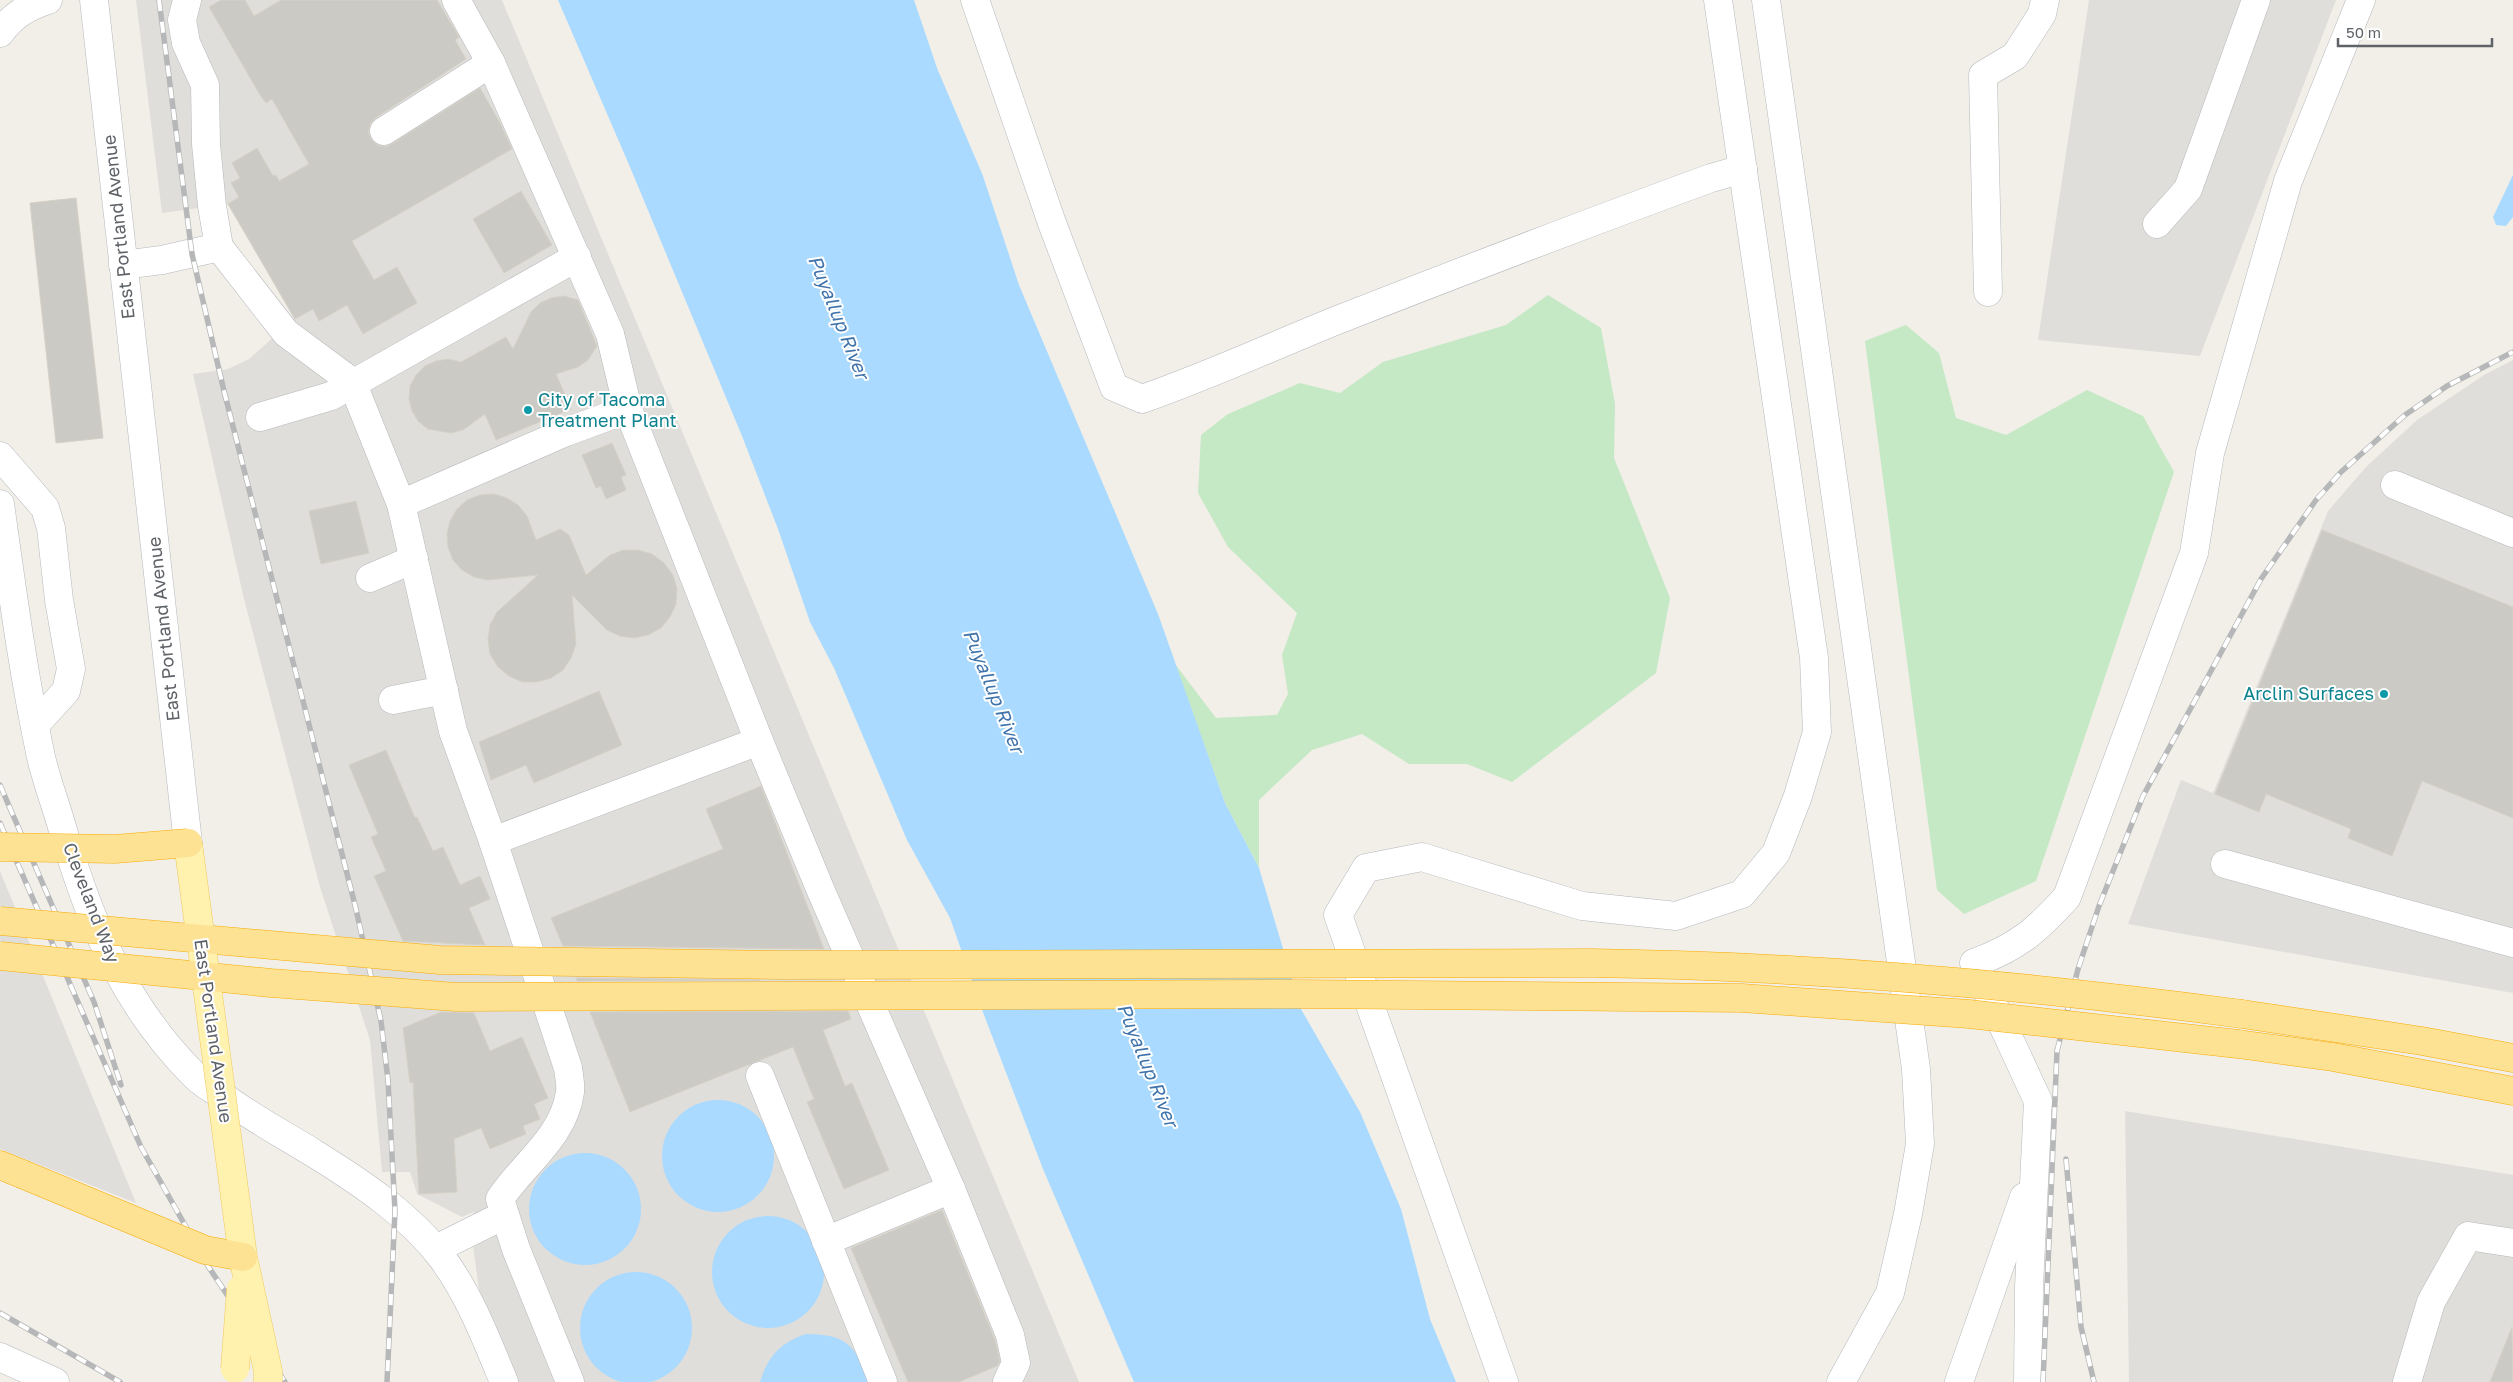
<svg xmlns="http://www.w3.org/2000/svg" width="2513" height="1382" font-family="'Golos Text',sans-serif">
	<rect width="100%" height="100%" fill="#f1efe8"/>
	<g fill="#e0deda">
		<polygon points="136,0 502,0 1079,1382 515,1382 480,1297 473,1246 485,1239 473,1212 462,1217 417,1194 410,1172 382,1172 370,1040 320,887 244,599 193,374 228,369 249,359 294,319 228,204 162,213"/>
		<polygon points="2089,0 2336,0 2200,356 2038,340"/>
		<polygon points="2513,360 2513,993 2128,924 2181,780 2213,793 2328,511 2366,467 2417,420 2484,375"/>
		<polygon points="0,871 136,1203 0,1149"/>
		<polygon points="2125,1111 2513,1175 2513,1382 2129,1382"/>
	</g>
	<g fill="#c5e8c5">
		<polygon points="1548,295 1601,328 1615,404 1614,458 1670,598 1656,673 1512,782 1467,764 1409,764 1362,734 1312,750 1259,800 1259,868 1225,803 1175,664 1216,718 1277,715 1288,694 1282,655 1297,613 1228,547 1198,493 1201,435 1228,414 1300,383 1340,393 1383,362 1506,325"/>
		<polygon points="1906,325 1939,353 1956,418 2006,435 2087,390 2143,416 2174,472 2036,881 1964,914 1937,890 1865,341"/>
	</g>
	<g fill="#aadaff">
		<polygon points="558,0 914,0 937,68 983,176 1019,285 1158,614 1225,803 1259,868 1301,1009 1360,1112 1401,1209 1430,1319 1456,1382 1134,1382 1043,1169 984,1015 950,918 907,840 834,668 810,622 778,529 742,436 630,167"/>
		<polygon points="2513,175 2513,217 2506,226 2496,225 2493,217"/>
		<circle cx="718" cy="1156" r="56"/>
		<circle cx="585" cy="1209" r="56"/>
		<circle cx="768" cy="1272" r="56"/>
		<circle cx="636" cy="1328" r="56"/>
		<path d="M806 1334C849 1334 854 1347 872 1382H760C768 1356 780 1343 806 1334Z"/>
	</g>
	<g fill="#cccac5" stroke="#d6d1c6">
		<polygon points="221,0 245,0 254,16 281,0 437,0 459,37 455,40 466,59 375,118 370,124 368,132 371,139 377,145 385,147 392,144 480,88 500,123 512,149 352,241 374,280 397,267 417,303 363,334 347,305 319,321 313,309 295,319 228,204 239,197 231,183 240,178 232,163 257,148 273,176 276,175 279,181 309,164 272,99 266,103 260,95 209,7"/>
		<polygon points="521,191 552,245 504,273 473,219"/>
		<polygon points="76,198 103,438 56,443 30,203"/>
		<polygon points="564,296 578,300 597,346 588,360 578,367 556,374 571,409 496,440 485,414 463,430 451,433 428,429 418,421 412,411 409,399 410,386 416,375 425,366 436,361 448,359 461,362 506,337 513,349 531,312 540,303 551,298"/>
		<polygon points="612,443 626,475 621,477 626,490 606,499 601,486 596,488 582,455"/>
		<polygon points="494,494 507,498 518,505 527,516 536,540 560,529 569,535 586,575 610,555 623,550 638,550 652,554 664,563 673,575 677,589 676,604 670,617 661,628 648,635 634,638 620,636 607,630 572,595 576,644 571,658 563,670 551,678 537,682 522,682 509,676 498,667 490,654 488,639 490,625 497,612 538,575 487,580 474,577 462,570 453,560 448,547 447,534 450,521 457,509 467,500 480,495"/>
		<polygon points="356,501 369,553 321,564 309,511"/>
		<polygon points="2322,530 2513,607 2513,818 2422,781 2392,856 2348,838 2351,829 2266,794 2259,812 2215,794"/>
		<polygon points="599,691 622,745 534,783 526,765 491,780 479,742"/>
		<polygon points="386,750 415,818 417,817 433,851 443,847 460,885 480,876 490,899 469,908 485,945 403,941 374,876 386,871 371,837 378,834 349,765"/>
		<polygon points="761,786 824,949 563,946 551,918 723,849 706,809"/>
		<polygon points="576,978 760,980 577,981"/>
		<polygon points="848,1011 851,1019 823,1030 845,1086 852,1083 889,1170 844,1189 807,1102 814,1099 793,1047 630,1112 590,1012"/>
		<polygon points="441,1012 474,1013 490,1051 522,1037 548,1098 534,1104 540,1119 523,1126 526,1134 490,1149 481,1128 454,1139 457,1192 419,1194 413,1082 410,1083 403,1028"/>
		<polygon points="942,1210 995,1340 1000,1361 997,1366 959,1382 908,1382 851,1248"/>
		<polygon points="2512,1327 2513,1382 2490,1382"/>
	</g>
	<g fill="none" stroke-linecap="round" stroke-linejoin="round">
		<defs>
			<g id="minor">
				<polyline points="94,0 188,843"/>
				<path d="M187 0 182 20 186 43 205 85 206 144 212 206 219 247 286 333 352 382 401 504 453 731 493 841 568 1068C569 1076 571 1085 570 1092 564 1137 523 1164 500 1199L516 1249 570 1382"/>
				<polyline points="456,0 491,63 610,334 628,409 759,741 821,891 951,1189 1010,1335 1016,1363 1007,1382"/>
				<path d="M975 0 1052 223 1114 387 1142 399C1208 376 1271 347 1335 321 1460 272 1585 224 1711 178L1743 169"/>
				<polyline points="1766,0 1916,1069 1920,1144 1908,1214 1890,1293 1841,1382"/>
				<path d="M0 33C13 15 27 7 48 0"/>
				<polyline points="384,131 491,63"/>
				<polyline points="2157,224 2188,189 2256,0"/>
				<polyline points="123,265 162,260 219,247"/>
				<polyline points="1988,292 1983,75 2015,56 2042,14 2045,0"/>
				<polyline points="260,417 331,396 577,257"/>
				<polyline points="0,456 45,508 51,528 59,600 71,669 66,691 35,725"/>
				<polyline points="2395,485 2513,533"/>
				<path d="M0 504C12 589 23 673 41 757 47 783 57 808 64 834 91 925 125 1006 194 1075 201 1083 211 1088 220 1094 250 1117 283 1134 315 1154 360 1182 410 1215 442 1258 469 1294 487 1341 504 1382"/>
				<polyline points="401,504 566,432 628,409"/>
				<polyline points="370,578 414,559"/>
				<polyline points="393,700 444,690"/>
				<polyline points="493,841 759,741"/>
				<polyline points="2225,864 2513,943"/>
				<polyline points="760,1076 883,1382"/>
				<polyline points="826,1241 951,1189"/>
				<polyline points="436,1249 504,1215"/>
				<polyline points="0,1357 55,1382"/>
				<polyline points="1504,1382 1338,915 1366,868 1422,857 1582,906 1676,916 1742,894 1776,853 1798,796 1817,732 1814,658 1718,0"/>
				<polyline points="1959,1382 2024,1197"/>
				<path d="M2028 1382 2029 1287 2038 1101 1974 963C2018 947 2036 931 2067 897L2194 553 2210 453 2288 181 2361 0"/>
				<polyline points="2407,1382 2431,1302 2468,1236 2513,1243"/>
			</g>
			<g id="highway">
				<polyline points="2242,1014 2422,1041 2513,1058"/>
				<polyline points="2238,1044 2333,1057 2513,1091"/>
				<polyline points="0,1165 22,1174"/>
			</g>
		</defs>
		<use href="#minor" stroke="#b5b8bc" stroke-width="29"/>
		<use href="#highway" stroke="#f9ab00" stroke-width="29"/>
		<use href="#minor" stroke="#fff" stroke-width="28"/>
		<use href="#highway" stroke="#fde293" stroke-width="28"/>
		<defs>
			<g id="rail">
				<polyline points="159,0 192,254 224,391 355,905 381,1021 388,1080 395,1211 387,1382"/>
				<polyline points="0,785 94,1002 121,1085"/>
				<polyline points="0,823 141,1147 208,1266 285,1382"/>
				<polyline points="2066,1159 2081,1327 2094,1382"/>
				<polyline points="0,1313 120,1382"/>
				<polyline points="2043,1382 2057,1051 2078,969 2099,906 2143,796 2261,579 2316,500 2341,472 2405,415 2447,386 2513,352"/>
			</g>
		</defs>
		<use href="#rail" stroke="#b6b7b8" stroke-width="5.5"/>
		<use href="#rail" stroke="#fff" stroke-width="4" stroke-dasharray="11" stroke-linecap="butt"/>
		<defs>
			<g id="major-bridge">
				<polyline points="188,843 243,1257 268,1371 268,1382"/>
				<polyline points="235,1369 241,1289"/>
			</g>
			<g id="highway-bridge">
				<polyline points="0,847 115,849 188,843"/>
				<path d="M0 921 440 960 783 965 1592 963C1810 966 2026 985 2242 1014"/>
				<polyline points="0,956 271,983 456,997 1293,994 1742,998 1969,1014 2238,1044"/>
				<polyline points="22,1174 205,1250 243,1257"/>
			</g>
		</defs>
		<use href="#major-bridge" stroke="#f2c960" stroke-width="29" stroke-linecap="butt"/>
		<use href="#highway-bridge" stroke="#f9ab00" stroke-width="29" stroke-linecap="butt"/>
		<use href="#major-bridge" stroke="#fff2af" stroke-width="28"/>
		<use href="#highway-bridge" stroke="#fde293" stroke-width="28"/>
	</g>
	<g fill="#0f9aa8" stroke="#fff" stroke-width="2">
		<circle cx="528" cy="410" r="5"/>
		<circle cx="2384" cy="694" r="5"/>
	</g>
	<g text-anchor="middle" stroke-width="4" stroke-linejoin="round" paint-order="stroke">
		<g font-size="18" fill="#5f6368" stroke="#fff">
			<text transform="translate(119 227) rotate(-96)" y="6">East Portland Avenue</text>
			<text transform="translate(164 629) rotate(-96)" y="6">East Portland Avenue</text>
			<text transform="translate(91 903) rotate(69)" y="6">Cleveland Way</text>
			<text transform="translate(213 1031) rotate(82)" y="6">East Portland Avenue</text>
		</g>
		<g font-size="18" fill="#0d838f" stroke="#fff" text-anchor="start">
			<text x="538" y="406">City of Tacoma<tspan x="538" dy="21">Treatment Plant</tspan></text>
			<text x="2374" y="700" text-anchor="end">Arclin Surfaces</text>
		</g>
		<g font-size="19" font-style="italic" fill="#4174aa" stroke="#fff">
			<text transform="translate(839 317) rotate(68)" y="7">Puyallup River</text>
			<text transform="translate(994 691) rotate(68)" y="7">Puyallup River</text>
			<text transform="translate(1148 1065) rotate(68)" y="7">Puyallup River</text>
		</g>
	</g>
	<path d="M2338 38v8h154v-8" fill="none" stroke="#5f6368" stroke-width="2.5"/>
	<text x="2346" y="38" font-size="15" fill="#5f6368" stroke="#ffffff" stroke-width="4" paint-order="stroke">50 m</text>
</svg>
